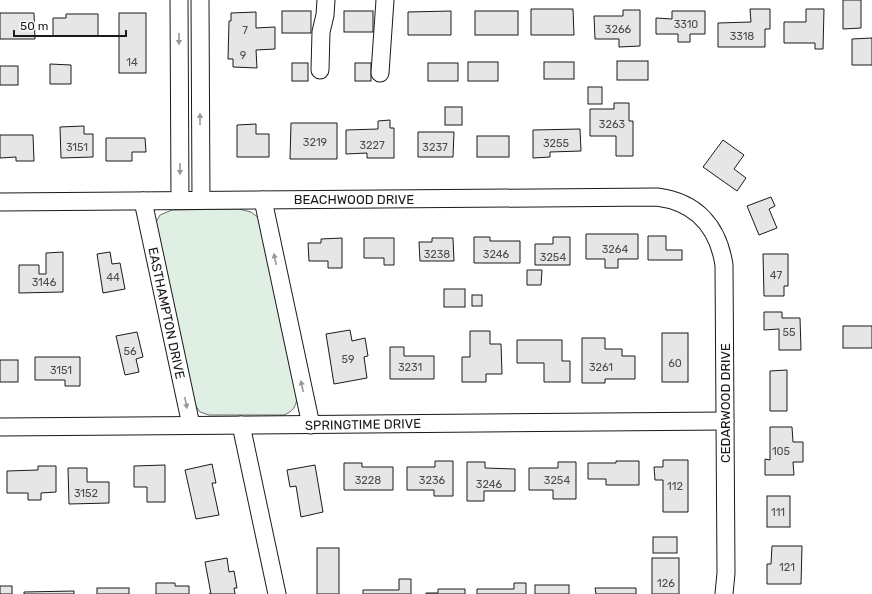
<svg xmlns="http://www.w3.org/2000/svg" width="872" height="594" font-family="Rubik,sans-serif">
	<rect width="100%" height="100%" fill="#fff"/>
	<path fill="#e0efe3" stroke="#6a6a6a" d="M239 209 251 212 259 218 297 394C297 405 294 411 284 415H209L200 412 195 405 156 222 160 215 172 210Z"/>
	<g fill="#e6e6e6" stroke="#1a1a1a">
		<polygon points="843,0 861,0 861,28 843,29"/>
		<polygon points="531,9 573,9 574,35 531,35"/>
		<polygon points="750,9 770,9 770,29 765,29 765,47 718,47 718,23 751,22"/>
		<polygon points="806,9 824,9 823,49 815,49 815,43 784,43 784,22 806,22"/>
		<polygon points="623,10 640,10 640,46 619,47 619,39 595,39 594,16 623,16"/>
		<rect x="282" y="11" width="29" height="22"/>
		<rect x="344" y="11" width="29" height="21"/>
		<polygon points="451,11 451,35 408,35 408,12"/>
		<rect x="475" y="11" width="43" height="24"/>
		<polygon points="672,11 705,11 705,34 690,34 690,42 678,42 678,34 656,34 656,18 672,19"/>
		<polygon points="256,12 256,28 275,27 275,49 256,50 257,68 233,67 233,59 228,59 229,21 231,21 231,13"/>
		<polygon points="0,13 34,13 35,39 0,39"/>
		<rect x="119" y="13" width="27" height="60"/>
		<polygon points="66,14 98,14 98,36 53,36 53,18 66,18"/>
		<polygon points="872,38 872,65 852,65 852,39"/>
		<rect x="617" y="61" width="31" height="19"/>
		<rect x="468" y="62" width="30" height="19"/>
		<rect x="544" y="62" width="30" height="17"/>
		<rect x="292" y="63" width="16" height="18"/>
		<rect x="355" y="63" width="16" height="18"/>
		<rect x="428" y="63" width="30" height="18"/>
		<polygon points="50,64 71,65 71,84 50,84"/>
		<rect x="0" y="66" width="18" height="19"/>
		<rect x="588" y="87" width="14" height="17"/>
		<polygon points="614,103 629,103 629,121 633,121 633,156 616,156 616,136 590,136 590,109 614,109"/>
		<rect x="445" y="107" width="17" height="18"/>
		<polygon points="390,120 390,128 394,128 394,158 367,158 367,153 346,154 346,130 378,129 378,121"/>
		<polygon points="291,123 337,123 337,159 290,159"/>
		<polygon points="256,124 256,134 269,134 269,157 237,157 237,125"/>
		<polygon points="84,126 84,134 93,134 93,157 61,158 60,127"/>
		<polygon points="580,129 581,151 550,152 550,157 533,158 533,130"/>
		<polygon points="418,132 454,132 453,157 418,157"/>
		<polygon points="0,135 33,135 34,161 16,161 16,157 0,158"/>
		<rect x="477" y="136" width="32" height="21"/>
		<polygon points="106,138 145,138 146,152 132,152 132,161 106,161"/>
		<polygon points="723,140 744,155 734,169 746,178 737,191 703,167"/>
		<polygon points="771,197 775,206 769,209 777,228 759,235 747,206"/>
		<polygon points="586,234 638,234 638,259 618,259 618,268 605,268 605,259 586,259"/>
		<polygon points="648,236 666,236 666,250 682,250 682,260 648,260"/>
		<polygon points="474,237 490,237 490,241 520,241 520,263 474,263"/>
		<polygon points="553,237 570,237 570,265 535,265 535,244 553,244"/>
		<polygon points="342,238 342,268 328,268 328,261 309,261 308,243 321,243 321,239"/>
		<polygon points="364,238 394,238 394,265 384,265 384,258 364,258"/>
		<polygon points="432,238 453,238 454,261 420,261 419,242 432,242"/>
		<polygon points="63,252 63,292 19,293 19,265 39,265 39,274 46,274 46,253"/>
		<polygon points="110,252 112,264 120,263 125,289 103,293 97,254"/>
		<polygon points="763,254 788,254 788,286 784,286 784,296 764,296"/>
		<polygon points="527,270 542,270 541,285 527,285"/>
		<rect x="444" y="289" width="21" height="18"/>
		<rect x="472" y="295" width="10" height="11"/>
		<polygon points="764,312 782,312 782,318 800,318 801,350 779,350 779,329 764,330"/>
		<rect x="843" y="326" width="29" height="22"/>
		<polygon points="350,330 352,341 365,338 368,356 364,357 367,378 334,384 326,334"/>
		<polygon points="470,331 490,331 490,344 501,344 502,374 486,374 486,382 462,382 462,357 470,357"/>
		<polygon points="137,332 143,357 136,359 139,372 125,375 116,336"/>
		<rect x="662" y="333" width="26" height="49"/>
		<polygon points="582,338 605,338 605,349 622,349 622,356 635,356 635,379 605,379 605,383 582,383"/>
		<polygon points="517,340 562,340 562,361 570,361 570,382 544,382 544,363 517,363"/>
		<polygon points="390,347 404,347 404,356 434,356 434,379 390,379"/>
		<polygon points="35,357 80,357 80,386 65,386 65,380 35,380"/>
		<rect x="0" y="360" width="18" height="22"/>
		<polygon points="787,370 787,411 770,411 770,371"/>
		<polygon points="770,427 792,427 793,442 803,442 803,462 793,462 794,475 765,475 765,459 770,460"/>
		<polygon points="663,460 688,460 688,512 663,512 663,480 655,480 654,467 663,467"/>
		<polygon points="435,461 453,461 453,496 434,496 434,490 407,490 407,467 435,467"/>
		<polygon points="616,461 639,461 639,485 606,485 606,479 588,479 588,463 616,463"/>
		<polygon points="467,462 485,462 485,468 515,469 515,491 484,491 484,501 467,501"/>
		<polygon points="558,462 576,462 576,499 553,499 553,490 529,490 529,468 558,468"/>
		<polygon points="344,463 362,463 362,467 393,467 393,490 344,490"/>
		<polygon points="212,464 216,483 212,483 219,515 196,519 185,470"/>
		<polygon points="165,465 165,502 147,502 147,487 134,487 134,466"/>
		<polygon points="315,465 323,512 301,517 296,486 290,487 287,470"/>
		<polygon points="38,466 56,466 56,492 41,493 41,500 28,500 28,493 7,493 7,471 38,470"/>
		<polygon points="68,468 87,468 87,482 109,482 109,503 69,504"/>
		<rect x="767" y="496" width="23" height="31"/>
		<rect x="653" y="537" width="24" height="16"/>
		<polygon points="772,546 802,546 801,584 767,584 767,564 771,564"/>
		<rect x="317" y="548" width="22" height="46"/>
		<polygon points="227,558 229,572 234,571 237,588 234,588 235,594 209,594 211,594 205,562"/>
		<rect x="652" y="558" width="27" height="36"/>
		<polygon points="399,579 411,579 411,594 363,594 363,590 399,590"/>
		<polygon points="156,583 175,583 175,586 189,586 189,594 156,594"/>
		<polygon points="514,583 526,583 526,594 477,594 477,589 514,589"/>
		<rect x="535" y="585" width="34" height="9"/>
		<rect x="0" y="586" width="12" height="8"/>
		<rect x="97" y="588" width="32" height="6"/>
		<polygon points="595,588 636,588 636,594 596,594"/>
		<polygon points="438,589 465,589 465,594 426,594 426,593 438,593"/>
		<polygon points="74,591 74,594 24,594 24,592"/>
	</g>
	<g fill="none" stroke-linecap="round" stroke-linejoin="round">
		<defs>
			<g id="minor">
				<polyline points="179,0 180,200"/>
				<polyline points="200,0 201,200"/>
				<polyline points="320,70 321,32 325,15 326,0"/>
				<polyline points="380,73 385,0"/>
				<polyline points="263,200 311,425"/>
				<polyline points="143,201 191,425"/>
				<path d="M0 202 657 197C696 202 718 226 724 265L726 573 724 594"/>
				<polyline points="241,425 277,594"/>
				<polyline points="0,427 725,421"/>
			</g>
		</defs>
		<use href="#minor" stroke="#1a1a1a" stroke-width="19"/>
		<use href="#minor" stroke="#fff" stroke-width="17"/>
	</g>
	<defs><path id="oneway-solid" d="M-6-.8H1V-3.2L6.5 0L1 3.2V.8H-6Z"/></defs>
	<g fill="#989898">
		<use href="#oneway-solid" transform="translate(179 39) rotate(90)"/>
		<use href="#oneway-solid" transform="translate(200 119) rotate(-90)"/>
		<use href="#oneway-solid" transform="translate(180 169) rotate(90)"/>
		<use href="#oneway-solid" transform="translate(275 259) rotate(-102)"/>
		<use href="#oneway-solid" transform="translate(302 386) rotate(-102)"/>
		<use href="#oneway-solid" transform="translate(186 403) rotate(78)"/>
	</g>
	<g text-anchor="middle" stroke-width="3" stroke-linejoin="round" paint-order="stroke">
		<g font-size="11" fill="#4d4d4d">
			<text x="686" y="28">3310</text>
			<text x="618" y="33">3266</text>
			<text x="245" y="34">7</text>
			<text x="742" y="40">3318</text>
			<text x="243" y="59">9</text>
			<text x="132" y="66">14</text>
			<text x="612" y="128">3263</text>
			<text x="315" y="146">3219</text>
			<text x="556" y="147">3255</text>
			<text x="372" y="149">3227</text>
			<text x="77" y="151">3151</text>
			<text x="435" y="151">3237</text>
			<text x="615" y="253">3264</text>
			<text x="437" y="258">3238</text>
			<text x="496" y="258">3246</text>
			<text x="553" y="261">3254</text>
			<text x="776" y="279">47</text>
			<text x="113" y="281">44</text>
			<text x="44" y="286">3146</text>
			<text x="789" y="336">55</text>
			<text x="130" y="355">56</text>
			<text x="348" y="363">59</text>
			<text x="675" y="367">60</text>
			<text x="410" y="371">3231</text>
			<text x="601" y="371">3261</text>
			<text x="61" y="374">3151</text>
			<text x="781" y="455">105</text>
			<text x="368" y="484">3228</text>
			<text x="432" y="484">3236</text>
			<text x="557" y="484">3254</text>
			<text x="489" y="488">3246</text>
			<text x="675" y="490">112</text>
			<text x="86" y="497">3152</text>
			<text x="778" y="516">111</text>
			<text x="787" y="571">121</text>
			<text x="666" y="587">126</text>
		</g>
		<g font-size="13" fill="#1a1a1a" stroke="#fff">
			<text x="354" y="204">BEACHWOOD DRIVE</text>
			<text transform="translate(167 313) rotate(78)" y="5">EASTHAMPTON DRIVE</text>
			<text transform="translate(725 403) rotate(-90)" y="5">CEDARWOOD DRIVE</text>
			<text transform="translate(363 424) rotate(-1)" y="5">SPRINGTIME DRIVE</text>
		</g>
	</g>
	<path d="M14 30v6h112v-6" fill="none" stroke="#1a1a1a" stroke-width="2"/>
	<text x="20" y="30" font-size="12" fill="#1a1a1a" stroke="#ffffff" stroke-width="3" paint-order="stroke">50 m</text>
</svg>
